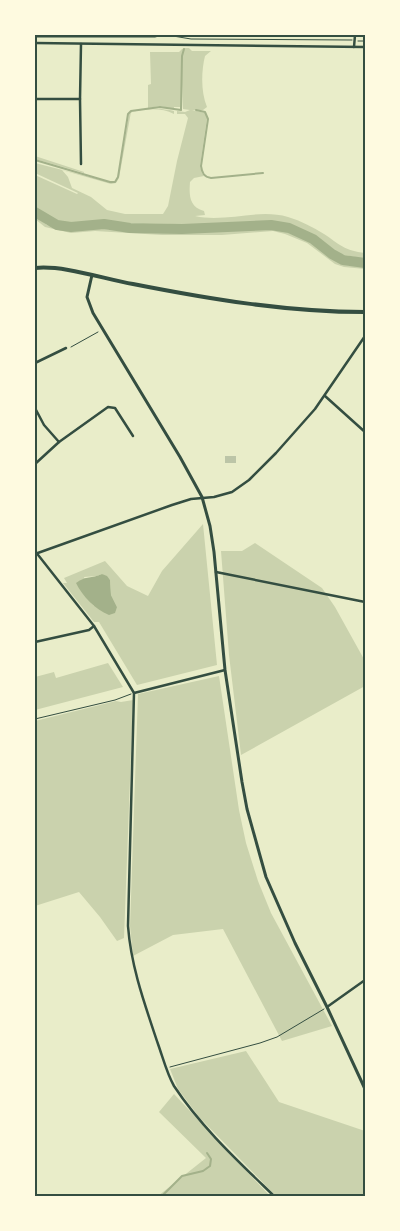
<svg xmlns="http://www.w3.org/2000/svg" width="400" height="1231" font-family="Roboto,sans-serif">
	<rect width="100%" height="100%" fill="#e9edc9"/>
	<g fill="#cad2ad" fill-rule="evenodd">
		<path d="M185 48H189L192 51H211L205 56C201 72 201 93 207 107L203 110H192L205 113 207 118 200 166 202 173 204 176 194 178 190 182C189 195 189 207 204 211L205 215 195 216C226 223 258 208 288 217 301 221 313 227 324 234 339 244 345 251 365 253V259L340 254 312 234 288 224 274 221 221 225 125 223 102 220 72 223 56 221 35 208V175L77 194 78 193 35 173V163L114 183 118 178 129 114C137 107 163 108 174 111V114C161 107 145 109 131 112L119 178 116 183 111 184 62 170 68 177 72 188 91 197 107 210 125 214H163L168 206 177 161 188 118 185 114H177V111L185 112 190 110 183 109 182 83 181 109H180V107H174V109L160 106 148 108V85L151 84 150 52H179L182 49Z"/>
		<polygon points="35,156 84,172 84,173 35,159"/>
		<polygon points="35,216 47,225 72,230 96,228 124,231 194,232 278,229 308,240 337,261 345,265 365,267 365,269 344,267 335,264 307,243 285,234 273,231 222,235 162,235 95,231 71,233 45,227 35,219"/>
		<path d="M203 524 217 665 137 685 99 622H94L63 583H67L64 578 105 561 127 586 148 596 162 571ZM102 574 110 580 111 595 117 607 94 606 88 599 84 577 97 576Z"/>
		<polygon points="255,543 322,588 335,607 365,661 365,686 241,755 229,655 221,551 242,551"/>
		<polygon points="108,663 123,687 35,710 35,677 54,672 56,678"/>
		<polygon points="219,676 239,810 246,843 258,881 271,913 332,1026 282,1041 223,929 173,935 133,956 130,926 138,694"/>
		<polygon points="133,700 124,938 117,941 100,917 79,892 35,906 35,721 116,701 121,702"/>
		<polygon points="246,1051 279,1102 365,1131 365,1196 276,1196 199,1117 178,1089 170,1069"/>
		<polygon points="174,1094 270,1196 158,1196 206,1158 159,1112"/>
	</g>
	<path fill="#a3b18a" d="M102 574 107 576 110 580 111 595 117 607 115 613 109 615C95 609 83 597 76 583 87 575 91 579 102 574Z"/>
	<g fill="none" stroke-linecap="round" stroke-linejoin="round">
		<g stroke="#a3b18a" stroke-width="2">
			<path d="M196 110 205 112 208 119 201 166C202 173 204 177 211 178L263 173"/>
			<polyline points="35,160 110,182 115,182 118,177 128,114 131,111 160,107 181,110 182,56 184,49"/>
			<polyline points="162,1196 182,1176 203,1171 210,1166 211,1159 207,1153"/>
		</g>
		<polyline stroke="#a3b18a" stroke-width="10" points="35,212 57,225 71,227 104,224 130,228 182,229 271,225 289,228 313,239 332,254 343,260 365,263"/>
	</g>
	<rect fill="#bcc5a7" x="225" y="456" width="11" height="7"/>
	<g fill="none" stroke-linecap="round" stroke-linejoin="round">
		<g stroke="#344e41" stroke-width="1">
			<polyline points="167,35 191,39 352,40"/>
			<polyline points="35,37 155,37 163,35"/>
			<polyline points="358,41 365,41"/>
			<polyline points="71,347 98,332"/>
			<polyline points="35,719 115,700 131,694"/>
			<polyline points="170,1067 260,1043 277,1037 324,1009"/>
		</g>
		<g stroke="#344e41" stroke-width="2.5">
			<polyline points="35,43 365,47"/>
			<polyline points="81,44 80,99 81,164"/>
			<polyline points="354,47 355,35"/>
			<polyline points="35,99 80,99"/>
			<polyline points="35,363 66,348"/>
			<polyline points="325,396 365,432"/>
			<polyline points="35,408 44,425 59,442"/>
			<polyline points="35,464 59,442 108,407 115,408 133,436"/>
			<path d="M35 551 94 626 134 693 128 926C131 967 145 1005 158 1044 163 1058 167 1074 174 1086 201 1127 239 1162 274 1196"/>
			<polyline points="35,554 172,505 191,499 214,497 232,492 249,480 276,453 315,409 365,336"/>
			<polyline points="216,572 365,602"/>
			<polyline points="35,642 89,630 94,626"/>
			<polyline points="134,693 225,670"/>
			<polyline points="327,1007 365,980"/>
		</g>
		<polyline stroke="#344e41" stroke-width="3" points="92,275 87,297 93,313 180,457 202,497 210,526 214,552 225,670 242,782 247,809 266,877 295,943 327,1007 365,1089"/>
		<path stroke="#344e41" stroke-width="4" d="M35 268C64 265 104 279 133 284 209 299 287 312 365 312"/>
	</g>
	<rect width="400" height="1231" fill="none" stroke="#fefae0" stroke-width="72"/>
	<rect x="36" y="36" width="328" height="1159" fill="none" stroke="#344e41" stroke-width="2"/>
</svg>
